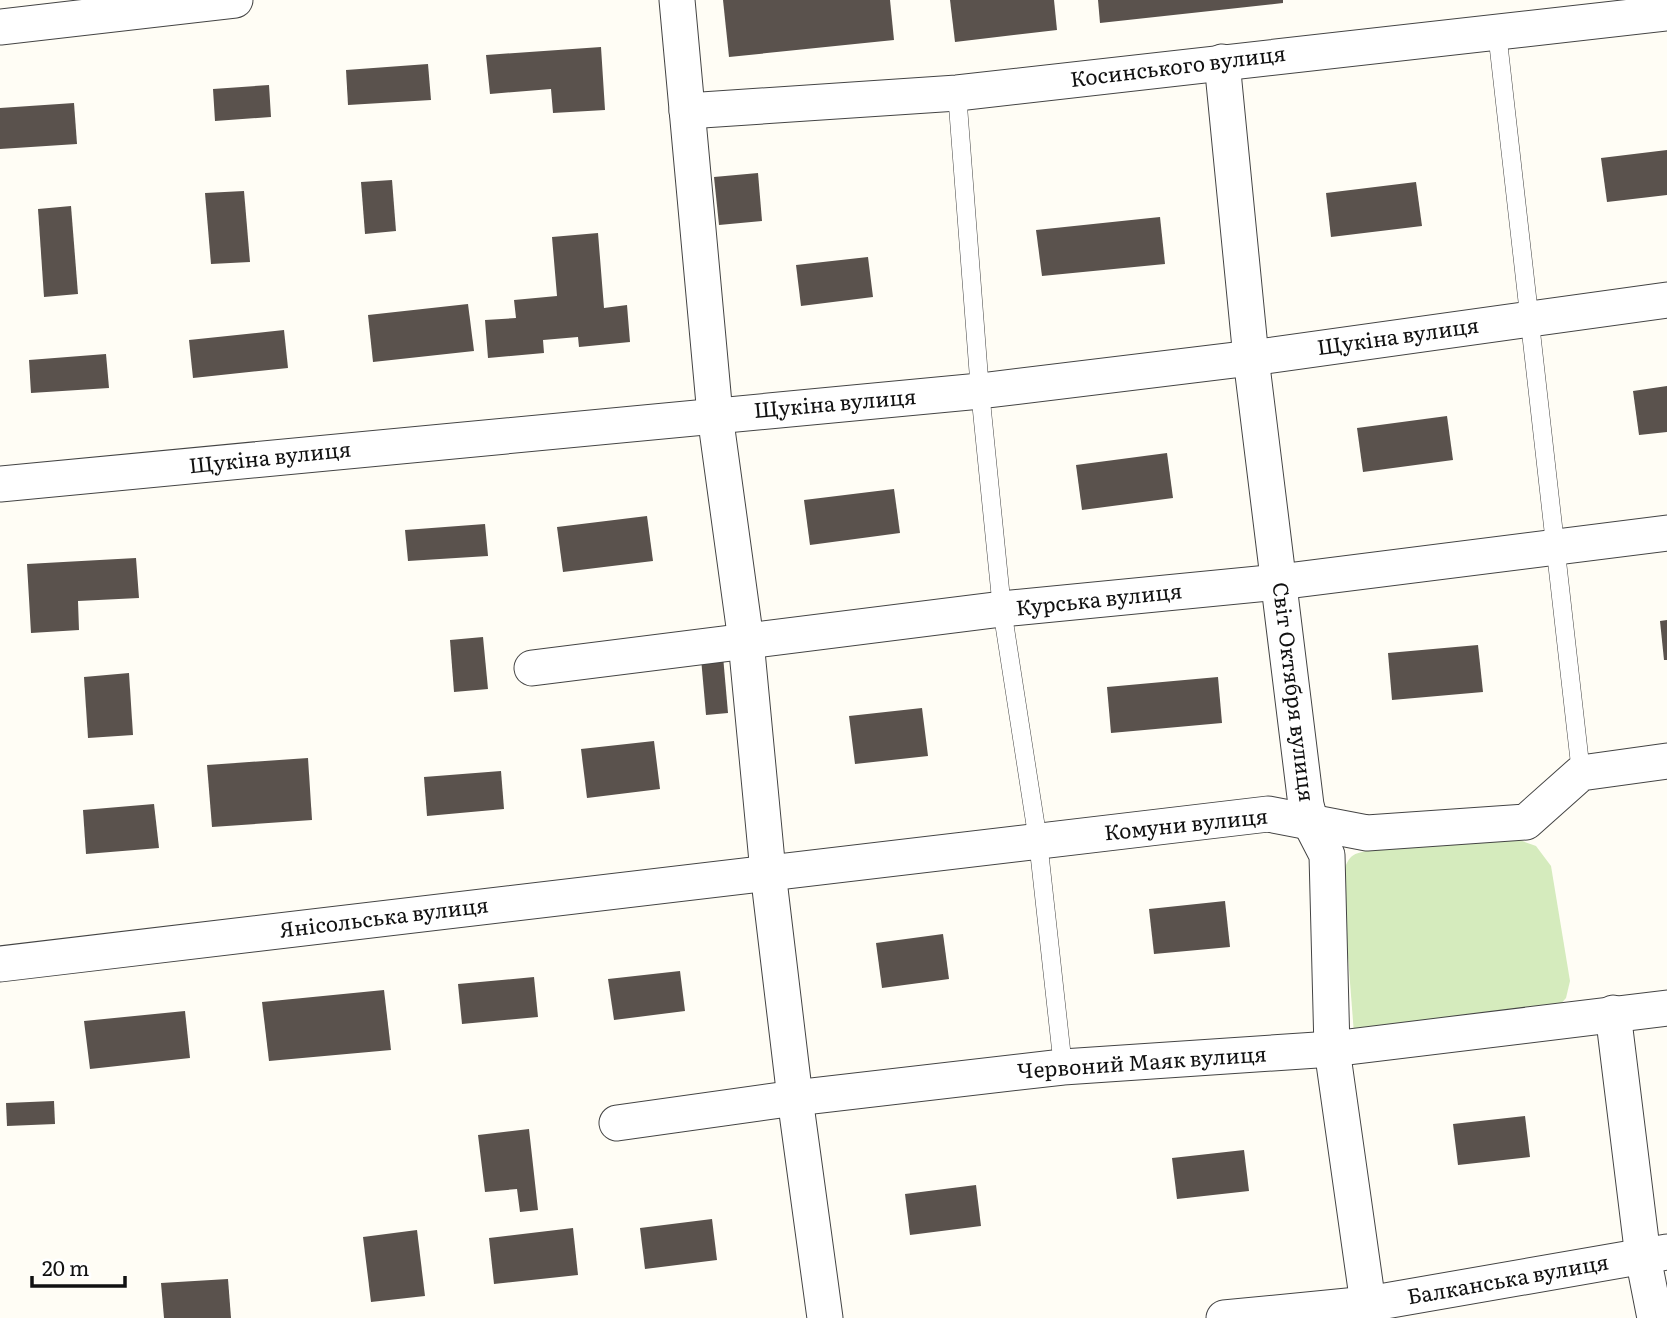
<svg xmlns="http://www.w3.org/2000/svg" width="1667" height="1318" font-family="Literata,serif">
	<rect width="100%" height="100%" fill="#fffdf5"/>
	<path fill="#d5ebbd" d="M1514 838 1536 846 1551 866 1570 981 1566 998 1559 1006 1354 1034 1342 878C1348 855 1351 853 1374 850Z"/>
	<g fill="#5a524d">
		<polygon points="723,0 890,0 894,40 729,57"/>
		<polygon points="950,0 1054,0 1057,30 955,42"/>
		<polygon points="1098,0 1283,0 1283,3 1100,23"/>
		<polygon points="601,47 605,110 553,113 551,89 490,94 486,55"/>
		<polygon points="428,64 431,100 348,105 346,70"/>
		<polygon points="269,85 271,117 215,121 213,89"/>
		<polygon points="74,103 77,144 0,149 0,108"/>
		<polygon points="1667,150 1667,195 1607,202 1601,158"/>
		<polygon points="758,173 762,221 719,225 714,177"/>
		<polygon points="392,180 396,231 365,234 361,182"/>
		<polygon points="1416,182 1422,226 1331,237 1326,193"/>
		<polygon points="244,191 250,262 211,264 205,193"/>
		<polygon points="71,206 78,294 44,297 38,209"/>
		<polygon points="1160,217 1165,264 1042,276 1036,230"/>
		<polygon points="598,233 604,308 627,305 630,342 579,347 578,337 543,340 544,353 488,358 485,320 516,318 514,300 557,296 552,237"/>
		<polygon points="868,257 873,297 801,306 796,265"/>
		<polygon points="468,304 474,351 373,362 368,315"/>
		<polygon points="284,330 288,368 193,378 189,340"/>
		<polygon points="106,354 109,388 31,393 29,360"/>
		<polygon points="1667,386 1667,432 1639,435 1633,391"/>
		<polygon points="1447,416 1453,460 1363,472 1357,428"/>
		<polygon points="1167,453 1173,498 1082,510 1076,465"/>
		<polygon points="894,489 900,533 810,545 804,500"/>
		<polygon points="647,516 653,561 563,572 557,527"/>
		<polygon points="485,524 488,556 408,561 405,530"/>
		<polygon points="136,558 139,598 78,601 79,630 31,633 27,564"/>
		<polygon points="1667,620 1667,660 1664,660 1660,621"/>
		<polygon points="483,637 488,689 454,692 450,640"/>
		<polygon points="1478,645 1483,692 1392,700 1388,653"/>
		<polygon points="723,656 728,713 706,715 701,658"/>
		<polygon points="129,673 133,735 88,738 84,677"/>
		<polygon points="1218,677 1222,723 1111,733 1107,687"/>
		<polygon points="922,708 928,756 855,764 849,716"/>
		<polygon points="654,741 660,789 587,798 581,749"/>
		<polygon points="308,758 312,820 212,827 207,765"/>
		<polygon points="501,771 504,809 427,816 424,777"/>
		<polygon points="154,804 159,848 86,854 83,810"/>
		<polygon points="1225,901 1230,947 1154,954 1149,909"/>
		<polygon points="943,934 949,979 882,988 876,943"/>
		<polygon points="680,971 685,1011 614,1020 608,979"/>
		<polygon points="534,977 538,1017 462,1024 458,984"/>
		<polygon points="384,990 391,1050 269,1061 262,1002"/>
		<polygon points="185,1011 190,1058 90,1069 84,1021"/>
		<polygon points="54,1101 55,1124 7,1126 6,1103"/>
		<polygon points="1525,1116 1530,1157 1458,1165 1453,1124"/>
		<polygon points="529,1129 538,1210 520,1212 517,1189 485,1192 478,1135"/>
		<polygon points="1244,1150 1249,1191 1177,1199 1172,1158"/>
		<polygon points="976,1185 981,1226 910,1235 905,1194"/>
		<polygon points="712,1219 717,1260 645,1269 640,1228"/>
		<polygon points="573,1228 578,1275 494,1284 489,1238"/>
		<polygon points="417,1230 425,1296 371,1302 363,1237"/>
		<polygon points="228,1279 231,1318 164,1318 161,1283"/>
	</g>
	<g fill="none" stroke-linecap="round" stroke-linejoin="round">
		<defs>
			<g id="service">
				<polyline points="1497,32 1581,773"/>
				<polyline points="957,93 980,391 1002,609 1038,841 1063,1067"/>
			</g>
			<g id="minor">
				<polyline points="677,0 715,415 746,641 768,872 795,1098 825,1318"/>
				<polyline points="0,27 235,0"/>
				<polyline points="1222,62 1251,358 1306,805 1311,824 1327,855 1332,1049 1370,1318"/>
				<polyline points="687,111 957,93 1667,13"/>
				<polyline points="0,484 980,391 1251,358 1667,300"/>
				<polyline points="532,668 1002,609 1279,582 1667,533"/>
				<polyline points="0,964 1268,814 1367,833 1526,822 1581,773 1667,761"/>
				<polyline points="1613,1013 1643,1257 1655,1318"/>
				<polyline points="617,1123 795,1098 1063,1067 1332,1049 1667,1008"/>
				<polyline points="1224,1318 1368,1304 1667,1252"/>
			</g>
		</defs>
		<use href="#service" stroke="#444" stroke-width="19"/>
		<use href="#minor" stroke="#444" stroke-width="37"/>
		<use href="#service" stroke="#fff" stroke-width="18"/>
		<use href="#minor" stroke="#fff" stroke-width="35"/>
	</g>
	<g text-anchor="middle" stroke-width="7" stroke-linejoin="round" paint-order="stroke">
		<g font-size="21" fill="#111" stroke="#fff">
			<text transform="translate(1178 67) rotate(-7)" y="7">Косинського вулиця</text>
			<text transform="translate(1398 337) rotate(-8)" y="7">Щукіна вулиця</text>
			<text transform="translate(835 404) rotate(-5)" y="7">Щукіна вулиця</text>
			<text transform="translate(270 458) rotate(-6)" y="7">Щукіна вулиця</text>
			<text transform="translate(1099 600) rotate(-6)" y="7">Курська вулиця</text>
			<text transform="translate(1293 692) rotate(83)" y="7">Світ Октября вулиця</text>
			<text transform="translate(1186 825) rotate(-6)" y="7">Комуни вулиця</text>
			<text transform="translate(384 918) rotate(-7)" y="7">Янісольська вулиця</text>
			<text transform="translate(1142 1063) rotate(-4)" y="7">Червоний Маяк вулиця</text>
			<text transform="translate(1508 1280) rotate(-10)" y="7">Балканська вулиця</text>
		</g>
	</g>
	<path d="M32 1276v10h93v-10" fill="none" stroke="#111111" stroke-width="3.5"/>
	<text x="42" y="1276" font-size="21" fill="#111111" stroke="#ffffff" stroke-width="5" paint-order="stroke">20 m</text>
</svg>
